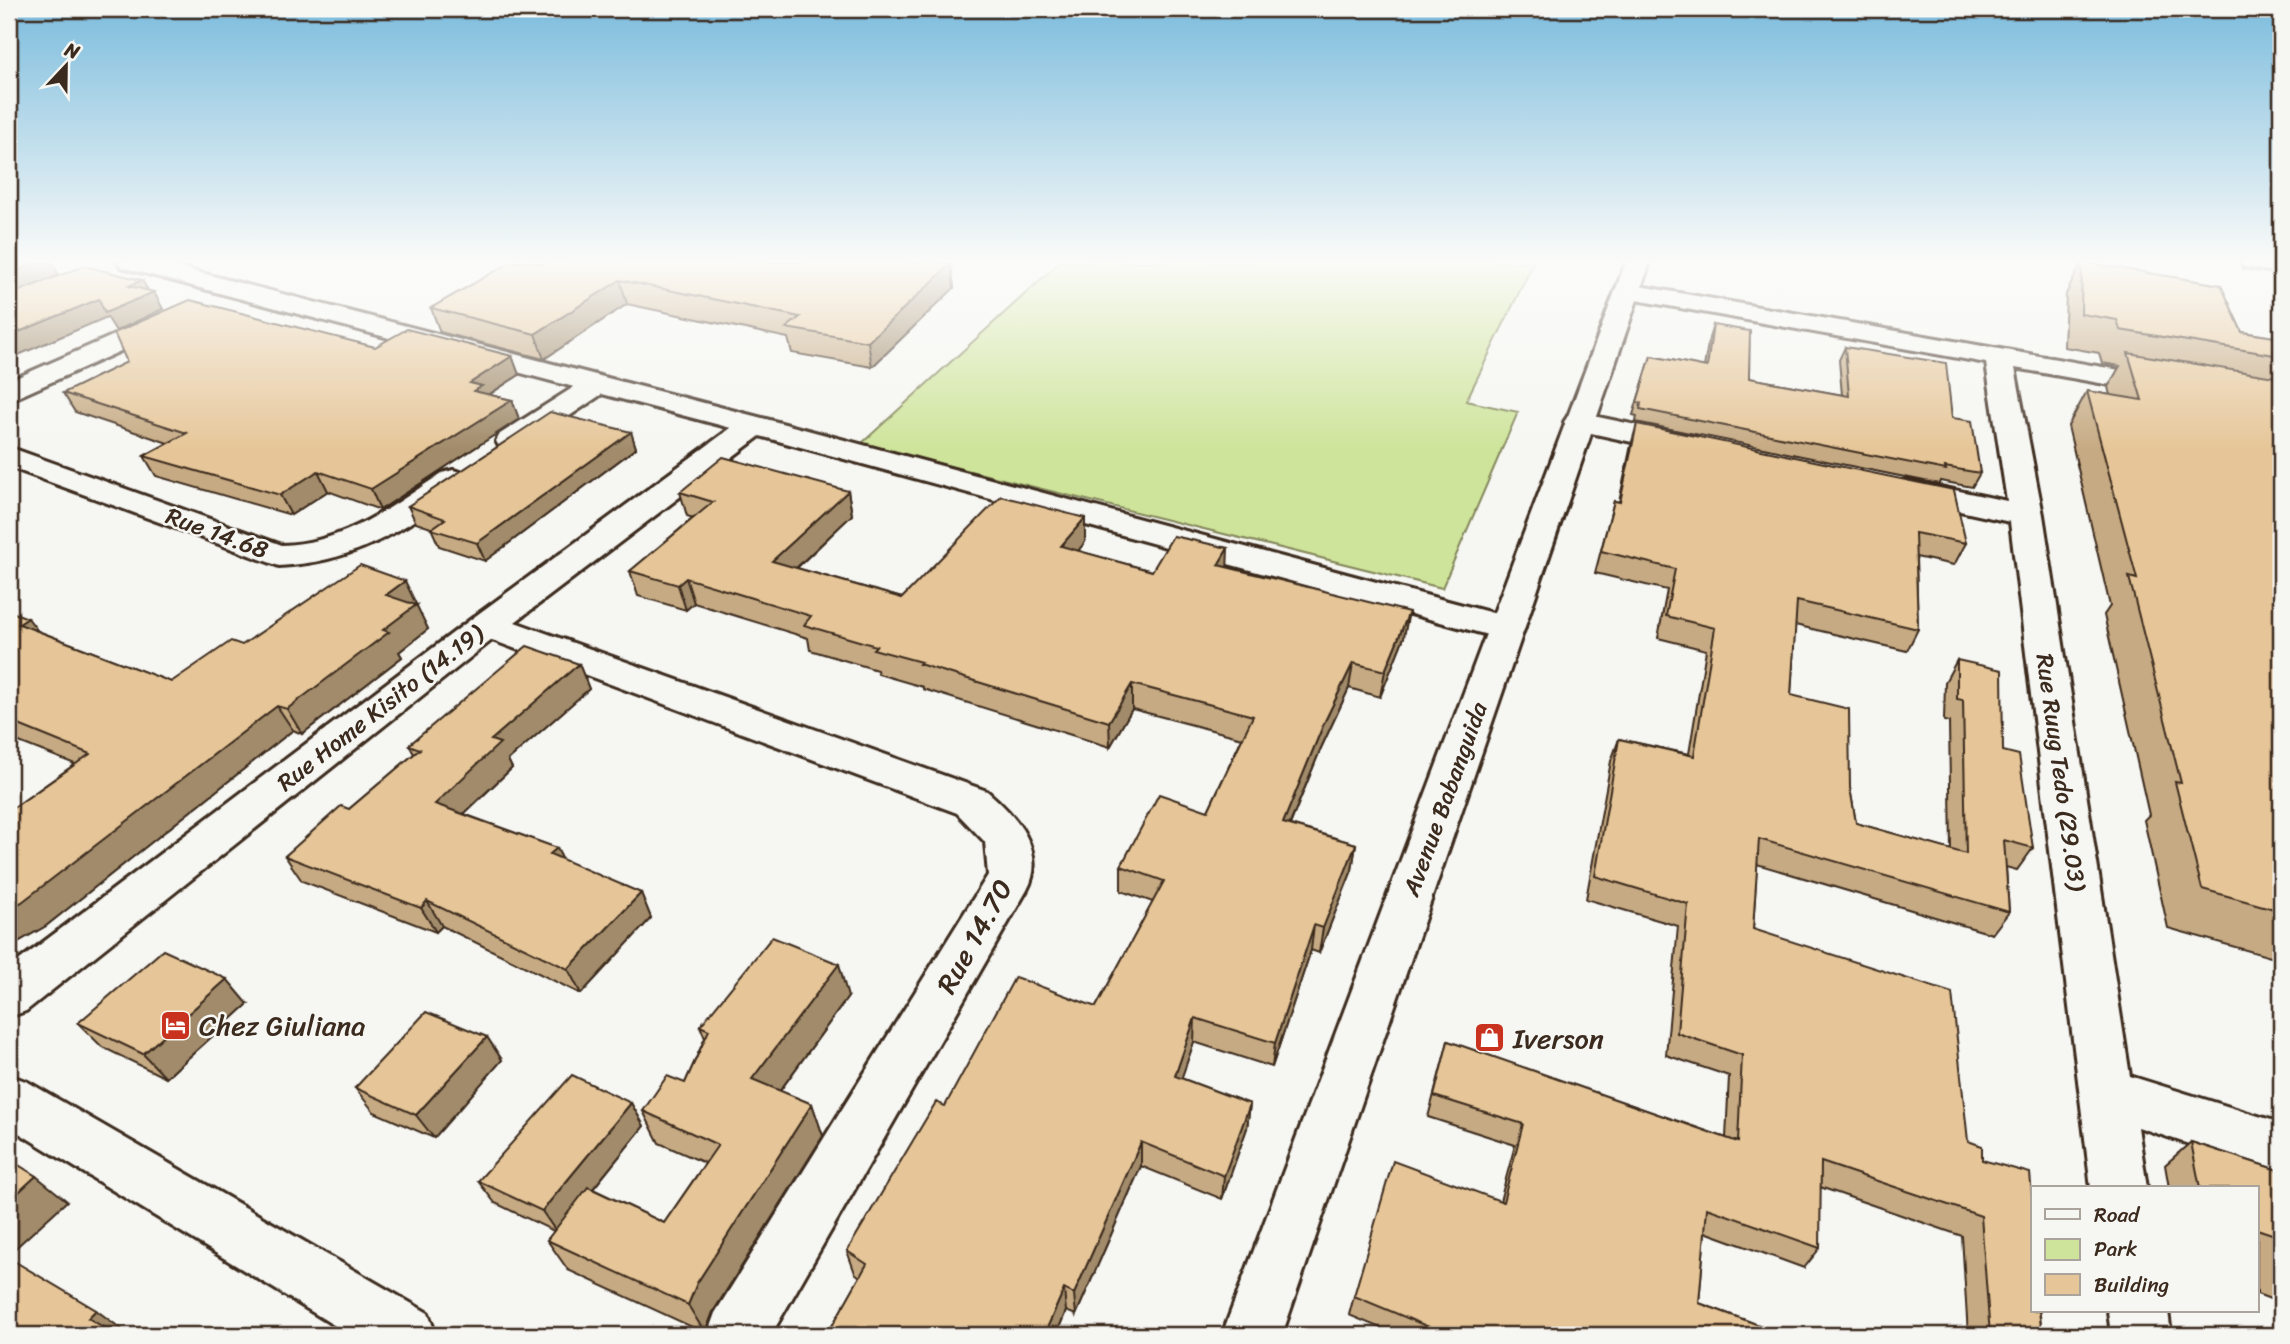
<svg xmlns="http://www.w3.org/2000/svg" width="2290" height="1344" font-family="Sriracha,sans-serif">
	<rect width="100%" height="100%" fill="#f6f6f2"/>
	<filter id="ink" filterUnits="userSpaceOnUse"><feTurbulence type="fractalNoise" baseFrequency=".0143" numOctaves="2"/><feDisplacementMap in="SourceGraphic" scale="14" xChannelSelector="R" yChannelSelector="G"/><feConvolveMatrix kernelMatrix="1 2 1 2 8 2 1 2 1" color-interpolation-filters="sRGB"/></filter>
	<g filter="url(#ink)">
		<polygon fill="#cee49a" stroke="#84875c" stroke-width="2" points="1060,262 1534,262 1466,401 1518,412 1442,588 861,444"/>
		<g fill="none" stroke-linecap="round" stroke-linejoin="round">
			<defs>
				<g id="street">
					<path d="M118 262H159L766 419 1519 620 1525 628 1519 636 1506 640 760 436 515 622 987 791C1015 815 1048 851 1027 890L771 1335H707L715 1313 988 875 985 842 957 813 492 640 26 1011 9 1017V968L474 617 731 428 602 394 522 448 511 450 500 448 496 441 500 434 574 387 121 267Z"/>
					<polygon points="2241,262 2281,262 2281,273 2244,267"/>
					<polygon points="1628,284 2177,380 2181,386 2177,392 2167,395 2015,368 2043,515 2130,1076 2281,1123 2281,1175 2138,1127 2147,1188 2091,1188 2010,522 1896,497 1891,490 1896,483 1907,480 2007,501 1986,363 1619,297 1615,292 1619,287"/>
					<polygon points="165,313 174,315 178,321 174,327 9,401 9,381"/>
					<polygon points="1579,413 1698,438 1702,445 1698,452 1687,454 1568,428 1564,422 1568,416"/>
					<path d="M9 447 282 545C345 543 391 507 442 473L453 470 464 473 469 480 464 487C402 530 357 562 279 566L9 467Z"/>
					<polygon points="9,1075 28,1082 428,1313 436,1335 350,1335 9,1127"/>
					<polygon points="2108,1311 2168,1311 2171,1335 2111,1335"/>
				</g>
				<polygon id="secondary" points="1626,262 1650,262 1282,1335 1222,1335"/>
			</defs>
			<use href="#street" stroke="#3b2a1e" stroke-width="6"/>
			<use href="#secondary" stroke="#3b2a1e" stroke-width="6"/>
			<use href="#street" fill="#f6f6f2" fill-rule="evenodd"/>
			<use href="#secondary" fill="#f6f6f2" fill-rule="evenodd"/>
		</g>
		<g fill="#c6aa83" stroke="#3b2a1e" stroke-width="2">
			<polygon points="2082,262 2242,332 2281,338 2281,960 2168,928 2144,820 2149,815 2104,615 2110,606 2068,426 2087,391 2110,395 2108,387 2120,366 2102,363 2099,353 2064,347 2066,294"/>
			<polygon points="542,264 950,264 954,288 872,367 792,353 788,338 627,304 544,359 440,332 431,308"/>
			<polygon points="1713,325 1749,378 1842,395 1839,360 1845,347 1980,473 1972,487 1940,481 1939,484 1636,422 1637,416 1633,415 1651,356 1704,367 1709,338"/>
			<polygon points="375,347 512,356 519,375 489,395 512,400 519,419 380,510 328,491 291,515 156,476 144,456 168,443 75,412 63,393"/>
			<polygon points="1637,424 1966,543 1954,565 1916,557 1918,629 1907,651 1795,625 1791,695 1850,788 1856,823 1951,850 1949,722 1944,721 1945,682 1957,660 2003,751 2033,848 2017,870 2006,867 2009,912 1992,934 1757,864 1753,929 1968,1141 1982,1160 2033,1208 2032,1237 2042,1335 1968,1335 1962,1236 1820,1187 1820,1248 1804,1268 1705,1232 1699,1303 1786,1335 1397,1335 1349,1315 1354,1296 1500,1201 1515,1145 1428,1117 1448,1041 1726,1138 1729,1076 1666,1055 1678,926 1586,899 1611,761 1619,739 1689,754 1706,650 1658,638 1667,590 1595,573 1614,501 1619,502 1631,445"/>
			<polygon points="631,432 636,448 485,561 439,546 431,528 416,523 408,506"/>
			<polygon points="848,491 852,515 797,568 902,598 1085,518 1085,542 1078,551 1152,571 1227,568 1404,637 1380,697 1349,688 1321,748 1290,825 1356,844 1352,870 1319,953 1311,950 1272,1067 1194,1042 1181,1078 1250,1104 1247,1128 1222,1199 1141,1166 1076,1315 1066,1311 1056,1335 827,1335 860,1277 855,1273 847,1251 945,1106 1096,1007 1153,902 1121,891 1121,866 1208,811 1242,738 1132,709 1110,747 923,689 923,687 878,674 877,670 810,650 808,638 694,603 686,610 638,596 630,571 693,518 687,516 680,492"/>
			<polygon points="417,605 416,606 428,629 399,652 402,657 302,734 293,730 46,926 9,947 9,806 13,808 75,764 9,738 9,611 38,631 171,682 242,645"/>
			<polygon points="579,664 589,689 508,760 512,768 464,814 557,848 562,860 641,893 651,918 581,994 442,926 436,932 302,881 285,856 349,809 414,754 409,745"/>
			<polygon points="848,997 780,1091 812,1104 823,1136 713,1312 705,1333 568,1270 547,1240 554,1231 495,1203 478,1181 631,1103 644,1126 593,1189 664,1223 705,1163 659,1143 643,1111 685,1083 705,1038 700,1026"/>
			<polygon points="248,1004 166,1078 102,1047 78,1023"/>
			<polygon points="487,1037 502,1060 434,1138 374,1112 355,1088"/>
			<polygon points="2191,1142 2281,1171 2281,1303 2257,1294 2257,1188 2169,1188 2165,1165"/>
		</g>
		<g fill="#a18b6a" stroke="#3b2a1e" stroke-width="2">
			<polygon points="38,262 52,262 59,275 9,296 9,274"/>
			<polygon points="935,262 949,262 950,266 951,264 954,288 872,367 868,342"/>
			<polygon points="142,280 150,294 154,292 163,309 116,331 107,317 9,359 9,336"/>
			<polygon points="620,280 627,304 544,359 535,334"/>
			<polygon points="512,356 519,375 477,402 470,383"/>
			<polygon points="512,400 519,419 380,510 371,489"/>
			<polygon points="631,432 636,448 485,561 477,543"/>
			<polygon points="318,471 328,491 291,515 280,495"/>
			<polygon points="848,491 852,515 778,585 772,561"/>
			<polygon points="1085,518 1085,542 1062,571 1061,546"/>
			<polygon points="1228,548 1227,573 1218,565"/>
			<polygon points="686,578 694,603 686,610 678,585"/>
			<polygon points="405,581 428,629 399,652 402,657 302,734 287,709 383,630 386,595"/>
			<polygon points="1409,612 1404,637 1380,697 1385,671"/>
			<polygon points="28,618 47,643 19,624"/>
			<polygon points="1353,663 1349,688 1321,748 1280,848 1283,823 1324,723"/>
			<polygon points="579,664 589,689 508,760 512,768 448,828 435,804 491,740"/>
			<polygon points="1132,684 1132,709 1110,747 1109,722"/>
			<polygon points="277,706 293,730 46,926 9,947 9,909"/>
			<polygon points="1356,844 1352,870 1319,953 1323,928"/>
			<polygon points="557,848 569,873 550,854"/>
			<polygon points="641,893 651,918 581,994 568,969"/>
			<polygon points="427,901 442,926 436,932 421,908"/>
			<polygon points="1314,925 1311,950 1272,1067 1275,1043"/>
			<polygon points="839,964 848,997 765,1111 752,1079"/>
			<polygon points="227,979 248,1004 166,1078 143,1054"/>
			<polygon points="1195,1018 1194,1042 1174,1100 1175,1076"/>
			<polygon points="487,1037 502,1060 434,1138 416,1115"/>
			<polygon points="631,1103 644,1126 557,1233 542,1211"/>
			<polygon points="812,1104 823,1136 713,1312 705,1333 688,1305 697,1283"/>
			<polygon points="1250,1104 1247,1128 1222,1199 1224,1176"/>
			<polygon points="1141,1142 1141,1166 1076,1315 1074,1294"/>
			<polygon points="36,1176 67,1201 9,1254 9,1201"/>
			<polygon points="1064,1289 1066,1311 1056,1335 1044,1335"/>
			<polygon points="96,1310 127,1333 125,1335 113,1335 88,1318"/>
		</g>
		<g fill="#e6c698" stroke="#3b2a1e" stroke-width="2">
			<polygon points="9,262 38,262 9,274"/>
			<polygon points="511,262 534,262 542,264 545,262 936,262 951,264 868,342 786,328 800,317 620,280 535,334 431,308"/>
			<polygon points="2082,262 2221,285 2242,332 2281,338 2281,356 2120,330 2117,320 2081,314"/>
			<polygon points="84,266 142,280 129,286 154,292 105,313 99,299 9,336 9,295"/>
			<polygon points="190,300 375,347 407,329 512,356 470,383 482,386 474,391 512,400 371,489 318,471 280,495 144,456 187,433 63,393 127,362 114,333"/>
			<polygon points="1713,325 1750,331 1749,378 1849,396 1845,347 1946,363 1952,418 1972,421 1980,473 1945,467 1946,470 1640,409 1641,403 1637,402 1651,356 1707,367"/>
			<polygon points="2128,353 2281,378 2281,911 2202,889 2175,782 2181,783 2129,577 2137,579 2087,391 2142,400"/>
			<polygon points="550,412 631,432 477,543 431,529 445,519 408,506"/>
			<polygon points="1637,424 1954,490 1966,543 1915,533 1918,629 1797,601 1791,695 1849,709 1850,788 1856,823 1966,854 1963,700 1957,699 1957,660 2002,670 2003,751 2019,755 2033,848 2004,840 2009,912 1759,839 1753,929 1952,993 1968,1141 1982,1146 1982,1160 2030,1173 2033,1208 2033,1234 2032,1234 2033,1245 2033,1311 2039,1311 2042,1335 1990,1335 1981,1216 1821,1162 1820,1248 1707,1208 1699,1303 1786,1335 1448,1335 1354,1296 1393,1161 1503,1202 1523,1124 1434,1096 1448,1041 1738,1142 1742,1055 1677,1033 1688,904 1595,876 1619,739 1694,756 1715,628 1666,616 1675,569 1601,551 1614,501 1620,502"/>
			<polygon points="723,457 848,491 772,561 902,598 1001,496 1085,518 1061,546 1152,571 1173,536 1228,548 1218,565 1409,612 1385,671 1353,663 1324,723 1283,823 1356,844 1323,928 1314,925 1275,1043 1195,1018 1175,1076 1250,1104 1224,1176 1141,1142 1074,1294 1064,1289 1044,1335 827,1335 867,1264 847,1251 936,1102 945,1106 1015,977 1096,1007 1164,881 1121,866 1159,794 1208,811 1253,716 1132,684 1109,722 919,664 921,662 873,649 876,646 804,625 811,616 686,578 678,585 630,571 713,502 680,492"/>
			<polygon points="360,565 405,581 386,595 416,605 383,630 389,632 287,709 277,706 22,902 9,909 9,806 13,808 90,754 9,721 9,611 28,618 19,624 171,682 231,641 242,645"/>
			<polygon points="527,646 579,664 491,740 500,743 435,804 557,848 550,854 641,893 568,969 427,901 421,908 285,856 341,806 349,809 420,749 409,745"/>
			<polygon points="772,937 839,964 752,1079 812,1104 697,1283 688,1305 547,1240 588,1187 664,1223 718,1145 643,1111 667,1076 685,1083 709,1030 700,1026"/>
			<polygon points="163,950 227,979 143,1054 78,1023"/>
			<polygon points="426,1012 487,1037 416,1115 355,1088"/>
			<polygon points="572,1075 631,1103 542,1211 478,1181"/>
			<polygon points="2191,1142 2281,1171 2281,1263 2275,1235 2257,1229 2257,1188 2200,1188"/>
			<polygon points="9,1159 36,1176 9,1201"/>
			<polygon points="9,1258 96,1310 88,1318 117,1335 9,1335"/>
		</g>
	</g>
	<linearGradient id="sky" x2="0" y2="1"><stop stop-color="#7bbcdd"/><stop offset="0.58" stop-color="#fbfbf9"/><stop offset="1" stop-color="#fbfbf9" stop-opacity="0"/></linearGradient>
	<rect width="2290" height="450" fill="url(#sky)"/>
	<defs>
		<symbol id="hotel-square" viewBox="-11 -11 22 22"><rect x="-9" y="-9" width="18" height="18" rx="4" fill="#c8321e" stroke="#f6f6f2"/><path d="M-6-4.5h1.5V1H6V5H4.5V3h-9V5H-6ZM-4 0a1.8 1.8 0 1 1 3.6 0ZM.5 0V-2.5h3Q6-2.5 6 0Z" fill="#fff"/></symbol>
		<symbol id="shop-square" viewBox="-11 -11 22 22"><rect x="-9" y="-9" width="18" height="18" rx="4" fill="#c8321e" stroke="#f6f6f2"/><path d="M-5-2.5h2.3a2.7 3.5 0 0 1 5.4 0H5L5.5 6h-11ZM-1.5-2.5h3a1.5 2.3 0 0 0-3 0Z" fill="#fff"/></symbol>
	</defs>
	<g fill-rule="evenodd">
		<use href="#hotel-square" x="158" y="1008" width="35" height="35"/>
		<use href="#shop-square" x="1472" y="1020" width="35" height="35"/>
	</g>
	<g text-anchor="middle" stroke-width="5" stroke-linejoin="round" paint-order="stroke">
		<g font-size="24" fill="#3b2a1e" stroke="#f6f6f2">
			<text transform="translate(217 533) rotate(20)" y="8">Rue 14.68</text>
			<text transform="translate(380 708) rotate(-38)" y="8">Rue Home Kisito (14.19)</text>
			<text transform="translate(2061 772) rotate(82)" y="8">Rue Ruug Tedo (29.03)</text>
			<text transform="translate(1445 799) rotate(-70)" y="8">Avenue Babanguida</text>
		</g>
		<g font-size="28" fill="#3b2a1e" stroke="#f6f6f2">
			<text transform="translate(974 936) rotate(-61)" y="10">Rue 14.70</text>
		</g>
		<g font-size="28" fill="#3b2a1e" stroke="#f6f6f2" text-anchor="start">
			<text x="199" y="1035">Chez Giuliana</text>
			<text x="1513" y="1048">Iverson</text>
		</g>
	</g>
	<rect width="2290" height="1344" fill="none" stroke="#f6f6f2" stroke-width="35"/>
	<rect x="18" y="18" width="2255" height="1309" fill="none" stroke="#3b2a1e" stroke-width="2.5" filter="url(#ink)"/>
	<rect x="2031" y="1186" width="228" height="126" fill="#f6f6f2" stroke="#aba49d" stroke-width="2"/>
	<rect x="2045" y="1209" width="35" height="10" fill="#f6f6f2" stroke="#aba49d" stroke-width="2"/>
	<text x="2094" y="1222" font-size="21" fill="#3b2a1e">Road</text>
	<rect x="2045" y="1239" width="35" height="21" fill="#cee49a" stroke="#aba49d" stroke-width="2"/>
	<text x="2094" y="1256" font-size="21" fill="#3b2a1e">Park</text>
	<rect x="2045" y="1274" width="35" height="21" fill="#e6c698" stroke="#aba49d" stroke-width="2"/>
	<text x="2094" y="1292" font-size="21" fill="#3b2a1e">Building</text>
	<g transform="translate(66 66) rotate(22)" stroke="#f6f6f2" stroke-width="5" paint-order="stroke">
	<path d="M0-5L12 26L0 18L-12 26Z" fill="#3b2a1e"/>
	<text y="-10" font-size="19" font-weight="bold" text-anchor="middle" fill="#3b2a1e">N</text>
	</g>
</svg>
